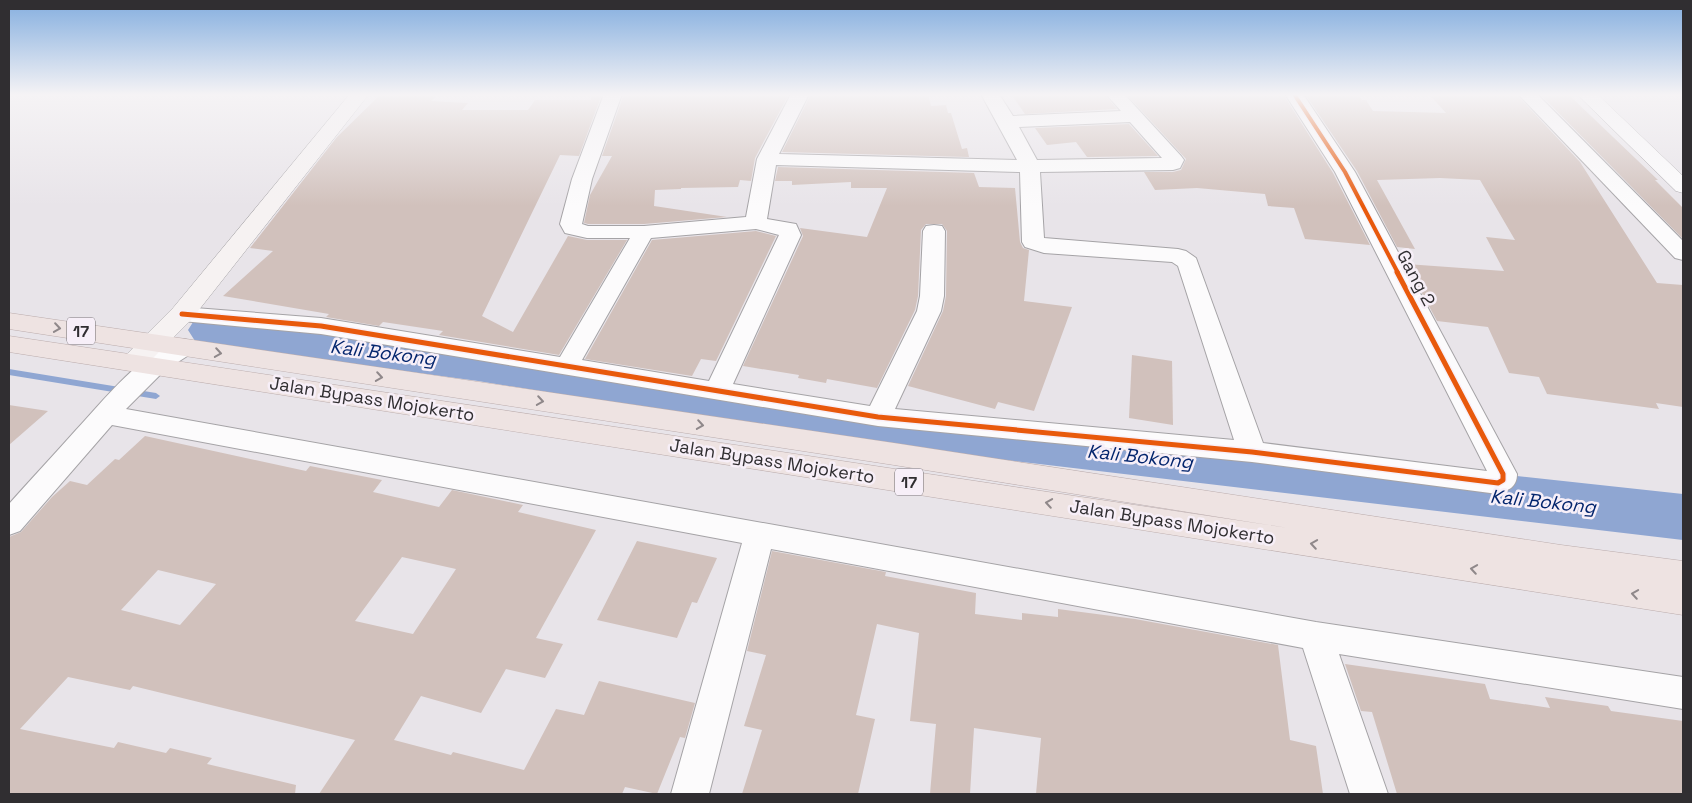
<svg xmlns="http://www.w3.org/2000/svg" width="1692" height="803" font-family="'Space Grotesk',sans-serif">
	<rect width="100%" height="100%" fill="#e8e4e9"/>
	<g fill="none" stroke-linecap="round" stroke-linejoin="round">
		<polygon fill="#8fa6d2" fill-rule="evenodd" points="9,369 156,393 160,396 156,399 9,375"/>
		<polygon fill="#8fa6d2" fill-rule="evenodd" points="212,315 478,347 861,405 1683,494 1683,540 861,443 478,381 212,345 195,341 188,330 195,319"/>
	</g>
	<g fill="#d1c1bc" fill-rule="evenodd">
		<polygon points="381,94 438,94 431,101 468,103 462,110 528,110 535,100 591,100 591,94 602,94 579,156 560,155 482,316 513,332 568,236 587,240 627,240 559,355 439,335 443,331 383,322 379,326 326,317 329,314 223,296 273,251 250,248 337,137"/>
		<polygon points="624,94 789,94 755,158 751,181 740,180 738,187 681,188 681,189 655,190 654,206 727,217 644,224 588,224 584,223 590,195 612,156 602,156"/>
		<polygon points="811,94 928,94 931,106 946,105 948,113 951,113 962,149 967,148 969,157 782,152"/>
		<polygon points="1011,94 1104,94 1117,109 1025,114"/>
		<polygon points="1126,94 1283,94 1333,173 1370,245 1305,239 1294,208 1268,206 1265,194 1197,188 1155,190 1144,172 1173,172 1181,170 1186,159"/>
		<polygon points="1305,94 1358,94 1362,100 1366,100 1373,111 1446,113 1429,94 1516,94 1580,162 1657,283 1683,285 1683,407 1656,403 1659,409 1547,394 1539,377 1509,373 1488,327 1437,321 1406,264 1504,271 1486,237 1515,240 1480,180 1440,178 1377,180 1415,249 1397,247 1357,171"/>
		<polygon points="1540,94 1568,94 1658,180 1655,180 1683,208 1683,239"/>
		<polygon points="1129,124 1158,156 1087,157 1076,142 1047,145 1035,128"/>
		<polygon points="778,167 974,173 979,187 1015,188 1020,242 1023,248 1029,250 1024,301 1072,307 1034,411 998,402 995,409 908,386 943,311 946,296 947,231 942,224 926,224 921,230 918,296 915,310 877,388 827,379 826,383 798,378 799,375 743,366 803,236 800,228 867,237 887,188 851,188 851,182 792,185 792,181 775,181"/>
		<polygon points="756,231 776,236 716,361 701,359 692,376 585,359 652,240"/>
		<polygon points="1132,355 1172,361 1173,425 1129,418"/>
		<polygon points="9,405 48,411 9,445"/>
		<path d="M145 436 306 471 310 466 382 480 373 492 439 507 452 490 523 505 518 512 596 530 536 638 563 644 545 678 506 669 481 713 421 696 394 740 451 755 453 752 524 770 556 709 584 715 599 681 695 703 685 738 680 737 657 794 625 787 622 794H319L355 740 133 686 130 690 68 677 20 729 114 748 118 742 166 753 170 748 212 758 207 764 296 785 295 794H9V537L21 532 52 497 70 481 87 485 115 459 119 460ZM402 557 456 569 413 634 355 621ZM158 570 216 584 180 625 121 610Z"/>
		<polygon points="637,541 717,558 697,603 692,602 677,638 597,620"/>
		<polygon points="772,551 886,572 885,576 976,593 975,614 1022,620 1022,613 1058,617 1058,609 1135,619 1278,645 1290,740 1316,746 1323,794 1036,794 1041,738 974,728 970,794 930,794 936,724 910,721 919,633 877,624 856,715 875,719 858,794 742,794 762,730 744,726 766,655 747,651"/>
		<polygon points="1345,664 1485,684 1490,699 1550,708 1545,697 1608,706 1611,711 1683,721 1683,794 1397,794 1372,712 1361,711"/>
	</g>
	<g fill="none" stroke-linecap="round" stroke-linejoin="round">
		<defs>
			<g id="minor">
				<path d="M604 94H622L592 179 582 224 588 226H644L746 217 757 159 791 94H809L779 154 1017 160 981 94H999L1013 116 1121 111 1106 94H1124L1181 156 1184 160 1180 168 1173 170 1040 172 1044 238 1178 249 1186 251 1196 258 1263 443 1487 471 1335 172 1285 94H1303L1355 172 1517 474C1517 487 1509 490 1498 494L1252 462 878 426 321 334 182 321 174 319 170 314 174 309 182 307 321 318 560 357 630 238H587L565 233 560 224 572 179ZM1130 122 1162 158 1037 160 1019 127ZM776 165 1020 172 1022 242 1025 247 1044 253 1172 262 1178 266 1234 440 895 409 941 311 944 296 945 231 942 226 934 225 926 226 923 231 920 296 917 311 870 406 733 384 801 235 796 224 767 219ZM756 229 779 235 709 381 582 360 651 238Z"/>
				<polygon points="1518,94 1537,94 1683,241 1683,260 1675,258"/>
				<path d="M183 339 192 341 195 347 192 353 164 371 126 409 1316 622 1683 677V709L1339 654 1388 794H1350L1303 648 771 549 709 794H671L742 543 112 425 20 531 9 535V504C31 479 54 455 76 430 104 400 143 350 183 339Z"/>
			</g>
			<polygon id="tertiary" points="1577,94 1597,94 1683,176 1683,193 1676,191"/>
			<polygon id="secondary" points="350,94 369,94 191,320 143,368 134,371 125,368 121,362 125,356 173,308"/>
			<polygon id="trunk" points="9,313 894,443 1561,545 1683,561 1683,615 9,352 9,336 1288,528 894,465 9,329"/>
		</defs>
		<use href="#minor" stroke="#a5a3a6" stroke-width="2"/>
		<use href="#tertiary" stroke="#a5a3a6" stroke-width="1"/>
		<use href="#secondary" stroke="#a5a3a6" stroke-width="1"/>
		<use href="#trunk" stroke="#bbacac" stroke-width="1"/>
		<use href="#minor" fill="#fcfbfc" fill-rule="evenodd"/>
		<use href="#tertiary" fill="#fcfbfc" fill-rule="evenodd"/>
		<use href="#secondary" fill="#f6f2f2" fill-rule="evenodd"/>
		<use href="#trunk" fill="#eee3e2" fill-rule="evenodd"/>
		<defs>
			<polyline id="cycleway-far1" points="1294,94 1345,172 1398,273"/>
			<polyline id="cycleway" points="182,314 321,326 878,417 1252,452 1498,483 1503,480 1503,474 1397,272"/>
		</defs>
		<use href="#cycleway-far1" stroke="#f7eff8" stroke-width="6"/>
		<use href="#cycleway" stroke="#f7eff8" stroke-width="8"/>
		<use href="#cycleway-far1" stroke="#e8590c" stroke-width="4"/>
		<use href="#cycleway" stroke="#e8590c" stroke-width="5"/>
	</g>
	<defs><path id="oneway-chevron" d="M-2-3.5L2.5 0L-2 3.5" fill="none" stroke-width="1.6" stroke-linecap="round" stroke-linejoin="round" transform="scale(1.25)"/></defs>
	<g stroke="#8f888a">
		<use href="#oneway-chevron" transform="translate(57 328) rotate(8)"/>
		<use href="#oneway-chevron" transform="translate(218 353) rotate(9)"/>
		<use href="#oneway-chevron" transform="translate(379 377) rotate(9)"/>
		<use href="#oneway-chevron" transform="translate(540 401) rotate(9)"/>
		<use href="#oneway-chevron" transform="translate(700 425) rotate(9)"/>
		<use href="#oneway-chevron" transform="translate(1049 503) rotate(-171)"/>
		<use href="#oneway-chevron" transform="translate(1314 544) rotate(-171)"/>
		<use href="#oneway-chevron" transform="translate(1474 569) rotate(-171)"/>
		<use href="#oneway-chevron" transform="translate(1635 594) rotate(-171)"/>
	</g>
	<linearGradient id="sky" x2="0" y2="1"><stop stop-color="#84aedf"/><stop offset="0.46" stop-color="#f5f3f5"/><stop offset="1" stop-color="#f5f3f5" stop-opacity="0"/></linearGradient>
	<rect width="1692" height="206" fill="url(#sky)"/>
	<g text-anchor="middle" stroke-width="5" stroke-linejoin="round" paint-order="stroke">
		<g fill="#f7eff8" stroke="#6c686d" stroke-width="1">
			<rect x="67" y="317.5" width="28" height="27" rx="4"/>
			<rect x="895" y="468.5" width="28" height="27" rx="4"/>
		</g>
		<g font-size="16" font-weight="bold" fill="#302e31">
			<text x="81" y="337">17</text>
			<text x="909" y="488">17</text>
		</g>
		<g font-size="18" fill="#302e31" stroke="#f7eff8">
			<text transform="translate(1416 278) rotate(62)" y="6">Gang 2</text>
			<text transform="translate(372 399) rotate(9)" y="6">Jalan Bypass Mojokerto</text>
			<text transform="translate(772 461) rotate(9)" y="6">Jalan Bypass Mojokerto</text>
			<text transform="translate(1172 522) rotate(9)" y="6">Jalan Bypass Mojokerto</text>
		</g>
		<g font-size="19" font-style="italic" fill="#03256d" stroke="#f7eff8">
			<text transform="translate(383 352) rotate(7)" y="7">Kali Bokong</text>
			<text transform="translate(1140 456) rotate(6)" y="7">Kali Bokong</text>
			<text transform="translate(1543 501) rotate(6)" y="7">Kali Bokong</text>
		</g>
	</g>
	<rect width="1692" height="803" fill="none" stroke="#302e31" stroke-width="20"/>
</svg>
